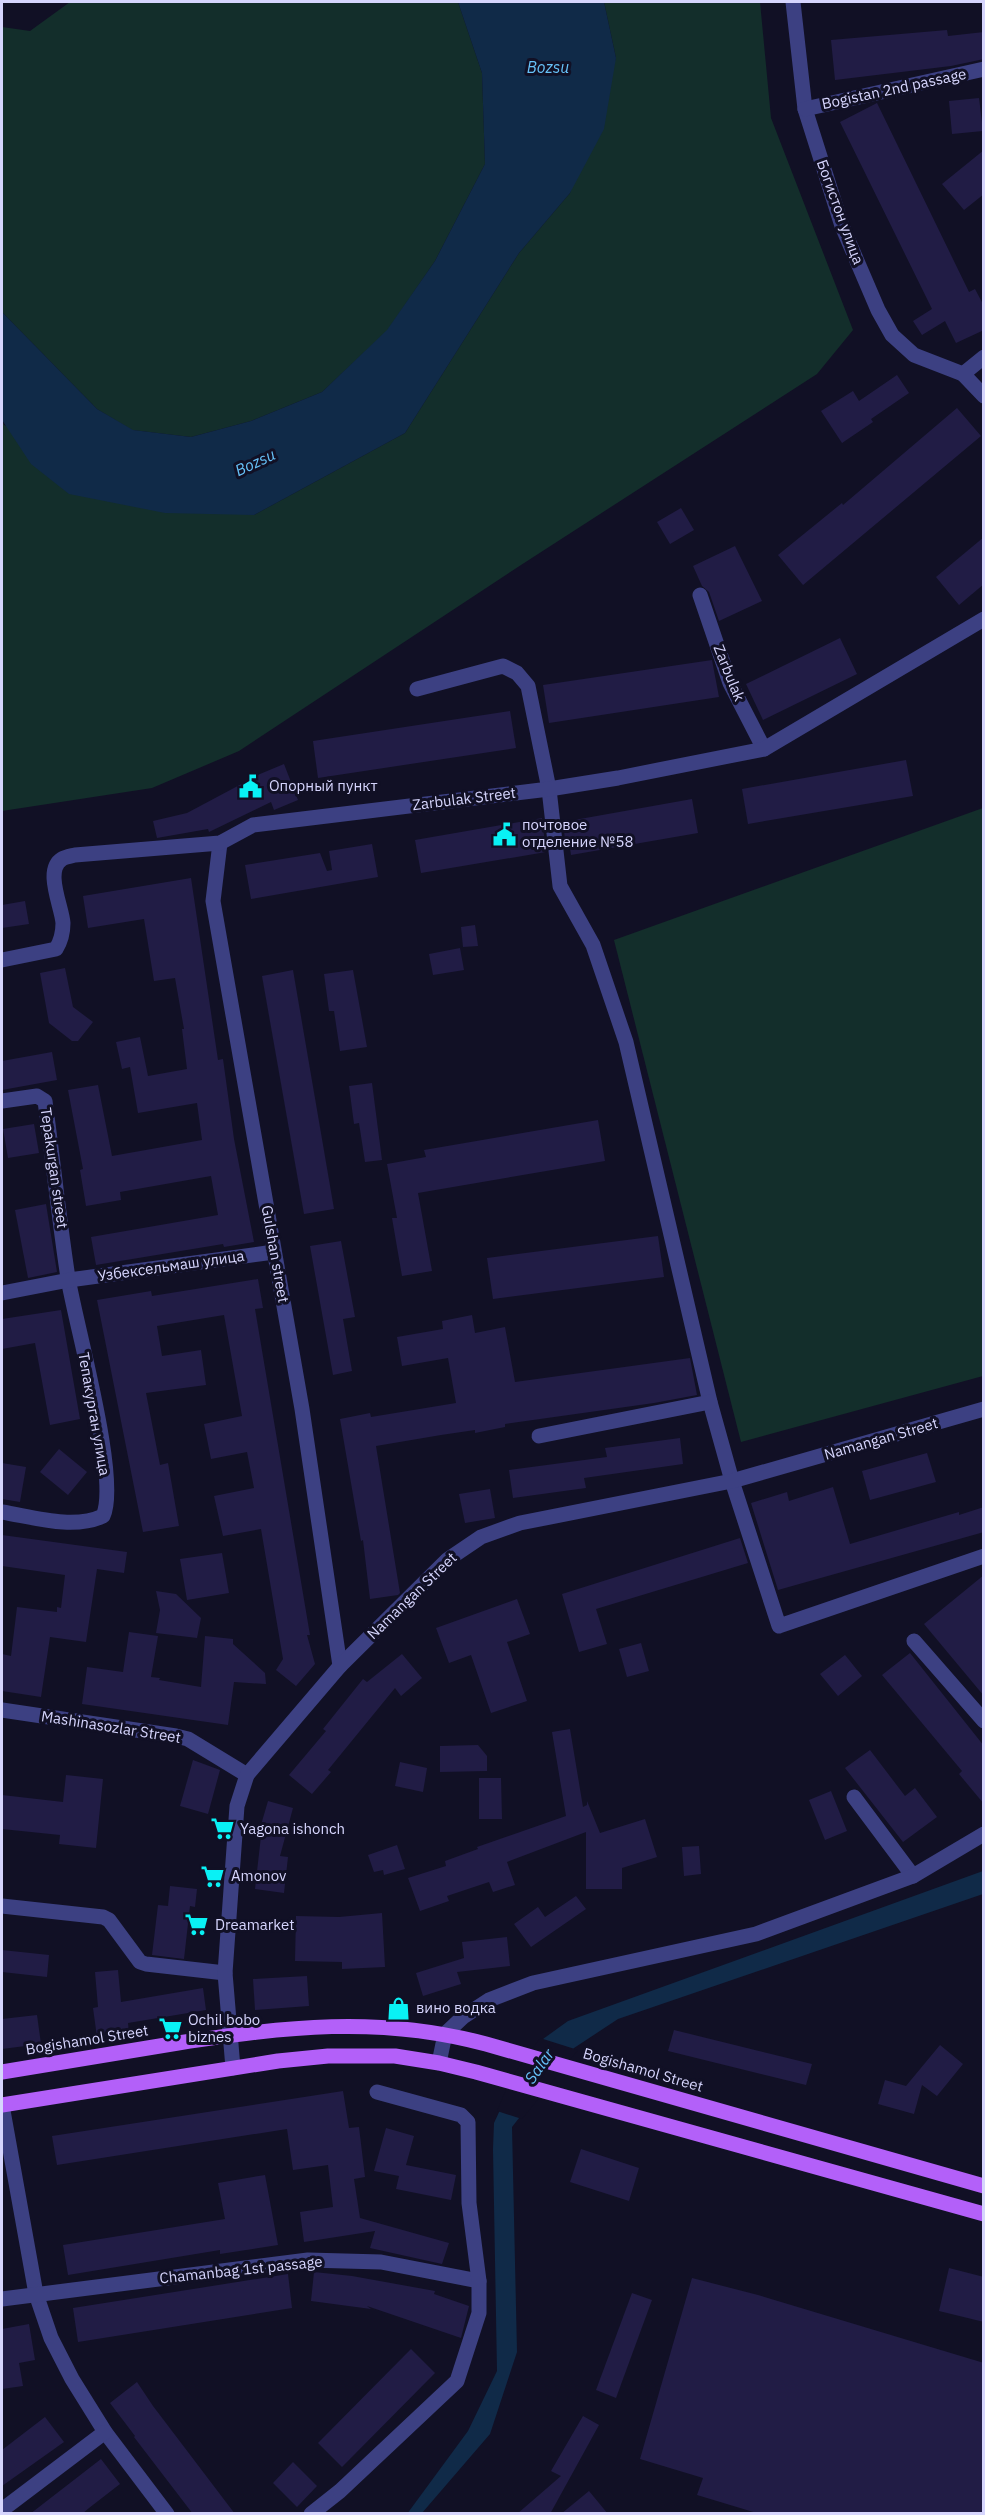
<svg xmlns="http://www.w3.org/2000/svg" width="985" height="2515" font-family="'IBM Plex Sans',sans-serif">
	<rect width="100%" height="100%" fill="#111025"/>
	<g fill="#132e2b">
		<polygon points="70,2 458,2 482,73 485,164 435,261 387,331 322,392 251,421 191,437 132,430 97,409 2,312 2,27 30,31"/>
		<polygon points="604,2 760,2 771,118 853,330 817,374 521,565 239,751 152,788 2,811 2,420 4,425 254,515 405,433 519,253 570,193 616,58"/>
		<polygon points="983,808 983,1376 741,1442 614,940"/>
	</g>
	<g fill="#102a48">
		<polygon points="458,2 604,2 616,58 604,129 570,193 519,253 405,433 254,515 165,513 69,494 31,464 2,420 2,312 97,409 133,430 191,437 251,421 322,392 387,330 435,261 485,164 482,73"/>
		<polygon points="983,1871 983,1894 618,2019 574,2048 512,2127 517,2352 490,2434 422,2513 407,2514 468,2431 497,2371 493,2149 494,2123 514,2080 543,2039 568,2021"/>
	</g>
	<polygon fill="#111025" points="540,2038 578,2050 522,2119 497,2111 511,2078"/>
	<g fill="#211c45">
		<polygon points="947,30 948,36 984,32 984,59 951,66 835,80 831,40"/>
		<polygon points="979,98 983,131 952,134 949,101"/>
		<polygon points="877,103 969,292 975,289 984,306 984,330 956,343 945,321 922,335 913,321 932,309 840,122"/>
		<polygon points="984,150 984,194 964,210 942,184"/>
		<polygon points="897,375 909,393 871,419 873,422 842,443 821,411 853,391 859,401"/>
		<polygon points="957,408 981,436 803,585 778,555 842,503 843,505"/>
		<polygon points="681,508 694,530 670,544 657,522"/>
		<polygon points="984,537 984,584 959,605 936,577"/>
		<polygon points="735,546 762,601 719,621 709,592 702,586 693,566"/>
		<polygon points="840,638 857,674 763,720 746,684"/>
		<polygon points="712,660 719,697 549,723 543,685"/>
		<polygon points="510,711 516,748 318,778 313,741"/>
		<polygon points="906,760 913,796 748,824 742,789"/>
		<polygon points="284,764 298,800 274,810 271,802 209,832 208,829 157,838 153,821 187,813 260,774"/>
		<polygon points="692,799 698,833 571,855 570,848 566,848 563,822"/>
		<polygon points="542,818 546,852 421,873 415,840"/>
		<polygon points="372,844 378,877 251,899 245,865 320,853 327,871 332,870 329,851"/>
		<polygon points="191,878 218,1060 223,1059 234,1139 254,1242 224,1247 223,1244 96,1265 91,1237 218,1215 211,1176 120,1192 121,1200 86,1206 80,1170 83,1169 68,1090 98,1085 112,1156 202,1140 197,1103 138,1113 130,1067 122,1069 116,1042 140,1037 148,1076 187,1069 182,1029 184,1029 175,978 154,981 144,919 88,928 83,896"/>
		<polygon points="25,901 29,924 2,928 2,905"/>
		<polygon points="475,925 478,946 463,947 461,927"/>
		<polygon points="460,948 464,970 433,975 429,954"/>
		<polygon points="65,968 73,1007 93,1022 78,1041 72,1041 49,1023 40,973"/>
		<polygon points="293,970 334,1209 304,1214 262,976"/>
		<polygon points="353,970 367,1047 340,1051 334,1011 329,1011 324,974"/>
		<polygon points="52,1052 57,1080 2,1090 2,1061"/>
		<polygon points="372,1083 382,1160 365,1162 359,1123 354,1124 349,1086"/>
		<polygon points="598,1120 605,1161 418,1193 432,1271 402,1276 392,1218 397,1218 387,1164 426,1157 424,1150"/>
		<polygon points="34,1124 39,1153 8,1158 3,1129"/>
		<polygon points="46,1204 57,1272 28,1278 15,1210"/>
		<polygon points="658,1236 664,1277 493,1299 487,1258"/>
		<polygon points="341,1241 355,1317 343,1319 352,1371 333,1375 310,1246"/>
		<polygon points="258,1279 263,1308 255,1309 310,1635 307,1635 315,1664 296,1686 276,1670 283,1659 261,1529 223,1536 214,1496 254,1488 247,1452 211,1459 204,1424 242,1416 224,1315 157,1326 162,1356 201,1350 206,1385 146,1393 160,1465 168,1463 179,1526 143,1532 97,1300 151,1291 152,1296"/>
		<polygon points="61,1310 80,1419 50,1425 35,1343 2,1349 2,1319"/>
		<polygon points="472,1315 475,1333 505,1327 515,1382 690,1358 697,1395 654,1403 505,1424 505,1427 475,1433 475,1430 441,1435 376,1446 400,1593 398,1595 370,1599 363,1540 361,1541 340,1419 370,1413 371,1417 456,1403 448,1358 402,1366 397,1337 443,1329 442,1321"/>
		<polygon points="680,1438 683,1464 584,1478 586,1488 513,1498 509,1470 607,1457 605,1448"/>
		<polygon points="59,1449 87,1472 68,1495 40,1472"/>
		<polygon points="927,1453 936,1482 870,1500 862,1471"/>
		<polygon points="2,1463 26,1467 20,1502 2,1499"/>
		<polygon points="833,1487 850,1544 959,1512 959,1515 984,1507 984,1532 778,1590 751,1503 787,1492 789,1501"/>
		<polygon points="490,1489 495,1518 465,1523 459,1494"/>
		<polygon points="2,1535 127,1552 124,1573 97,1569 86,1642 50,1637 41,1697 2,1691 2,1654 11,1656 17,1607 57,1612 57,1607 61,1608 65,1575 2,1566"/>
		<polygon points="740,1538 748,1563 596,1609 607,1644 579,1652 562,1594"/>
		<polygon points="222,1553 229,1593 187,1600 180,1559"/>
		<polygon points="984,1575 984,1696 924,1624"/>
		<polygon points="156,1591 176,1594 201,1618 197,1638 156,1633 160,1610"/>
		<polygon points="517,1599 530,1634 507,1642 527,1701 491,1713 471,1655 449,1663 436,1628"/>
		<polygon points="129,1632 158,1636 151,1677 160,1678 159,1680 201,1687 205,1636 233,1639 233,1644 265,1673 266,1684 234,1682 228,1725 82,1704 87,1667 123,1672"/>
		<polygon points="641,1643 649,1671 627,1677 619,1649"/>
		<polygon points="910,1653 984,1746 984,1804 959,1774 962,1771 882,1675"/>
		<polygon points="402,1654 422,1678 401,1696 395,1688 328,1770 331,1772 312,1794 289,1775 326,1731 323,1729 363,1679 367,1682"/>
		<polygon points="845,1655 862,1676 838,1696 820,1674"/>
		<polygon points="570,1729 583,1807 587,1805 587,1801 600,1833 645,1819 657,1857 622,1868 622,1889 586,1889 586,1832 507,1862 515,1885 493,1892 489,1882 447,1896 449,1901 420,1911 408,1878 446,1866 445,1861 478,1849 477,1847 566,1816 552,1732"/>
		<polygon points="478,1745 487,1756 487,1771 440,1772 440,1746"/>
		<polygon points="870,1750 905,1796 915,1788 937,1817 903,1842 845,1768"/>
		<polygon points="193,1760 220,1770 208,1814 180,1806"/>
		<polygon points="400,1762 427,1768 423,1792 395,1786"/>
		<polygon points="66,1775 103,1779 96,1848 59,1844 60,1835 2,1829 2,1795 63,1802"/>
		<polygon points="479,1778 501,1778 502,1819 479,1819"/>
		<polygon points="831,1791 847,1831 825,1840 809,1800"/>
		<polygon points="268,1801 293,1808 280,1856 288,1857 284,1893 255,1889 261,1836 258,1835"/>
		<polygon points="397,1845 405,1869 384,1875 383,1870 374,1872 368,1855"/>
		<polygon points="699,1846 701,1874 684,1876 682,1847"/>
		<polygon points="170,1886 197,1889 195,1907 190,1906 184,1959 152,1955 158,1905 168,1906"/>
		<polygon points="576,1896 586,1909 531,1947 514,1924 538,1907 545,1917"/>
		<polygon points="382,1913 385,1967 342,1969 342,1962 295,1961 296,1916 339,1917"/>
		<polygon points="507,1937 510,1966 457,1972 461,1984 423,1996 416,1973 464,1958 462,1942"/>
		<polygon points="2,1950 49,1955 47,1977 2,1972"/>
		<polygon points="118,1970 121,2002 203,1988 206,2010 128,2023 129,2033 97,2037 93,2008 98,2007 95,1972"/>
		<polygon points="307,1976 309,2006 255,2010 253,1979"/>
		<polygon points="37,2015 41,2044 2,2049 2,2019"/>
		<polygon points="674,2030 812,2064 806,2085 668,2051"/>
		<polygon points="940,2045 963,2064 937,2096 922,2085 914,2114 878,2104 885,2080 906,2086"/>
		<polygon points="343,2091 349,2128 359,2127 365,2177 354,2179 360,2218 449,2243 442,2264 370,2248 375,2231 304,2242 300,2212 333,2207 328,2165 293,2170 287,2129 57,2165 52,2136"/>
		<polygon points="386,2128 414,2136 406,2165 456,2175 451,2200 396,2189 399,2176 374,2171"/>
		<polygon points="581,2149 639,2168 629,2201 570,2182"/>
		<polygon points="265,2175 278,2245 220,2254 220,2250 68,2275 63,2245 225,2219 218,2183"/>
		<polygon points="949,2268 984,2277 984,2322 939,2311"/>
		<polygon points="314,2272 352,2276 435,2291 434,2294 469,2306 461,2338 367,2306 371,2309 311,2301"/>
		<polygon points="288,2274 292,2308 78,2342 73,2308"/>
		<polygon points="692,2278 758,2295 984,2363 984,2514 760,2514 697,2495 703,2478 640,2459"/>
		<polygon points="632,2293 652,2300 616,2398 596,2390"/>
		<polygon points="29,2324 35,2360 19,2363 23,2386 2,2389 2,2329"/>
		<polygon points="411,2349 435,2373 342,2467 318,2443"/>
		<polygon points="137,2382 153,2406 235,2514 193,2514 134,2437 135,2436 110,2403"/>
		<polygon points="583,2416 599,2425 550,2514 517,2514 561,2476 551,2471"/>
		<polygon points="45,2417 64,2442 2,2486 2,2450"/>
		<polygon points="101,2459 120,2484 89,2508 82,2514 30,2514"/>
		<polygon points="293,2462 317,2486 297,2507 273,2483"/>
		<polygon points="589,2491 608,2514 561,2514"/>
	</g>
	<g fill="none" stroke-linecap="round" stroke-linejoin="round">
		<g stroke="#3c4082" stroke-width="15">
			<polyline points="793,2 805,109 842,226 878,310 892,335 914,355 963,374"/>
			<polyline points="805,109 984,69"/>
			<polyline points="984,357 963,374 984,396"/>
			<polyline points="700,595 730,683 764,749"/>
			<polyline points="417,689 503,666 517,673 528,686 549,789 560,886 593,945 626,1042 710,1402 732,1481 779,1626 984,1556"/>
			<polyline points="220,843 213,901 302,1409 340,1666"/>
			<path d="M2 960 56 949C61 941 63 933 63 923 62 907 44 870 62 859 65 857 71 856 75 855L220 843 253 825 549 789 618 778 764 749 984 619"/>
			<path d="M2 1101 37 1096 45 1101C53 1160 59 1219 68 1278 76 1326 120 1480 103 1516 73 1530 33 1517 2 1512"/>
			<polyline points="2,1293 69,1280 274,1252"/>
			<polyline points="539,1436 710,1402"/>
			<polyline points="914,1641 984,1721"/>
			<polyline points="2,1710 176,1736 188,1739 247,1775"/>
			<polyline points="854,1797 913,1876"/>
			<polyline points="2,1906 103,1917 109,1920 140,1962 146,1964 225,1973"/>
			<polyline points="439,2063 445,2034 463,2017 489,2000 533,1983 756,1934 913,1876 984,1834"/>
			<polyline points="233,2068 225,1973 237,1806 247,1775 340,1666 447,1560 481,1537 520,1523 732,1481 984,1409"/>
			<polyline points="2,2105 36,2294 51,2338 72,2379 105,2432 167,2514"/>
			<polyline points="2,2299 308,2260 381,2262 479,2281"/>
			<polyline points="2,2510 105,2432"/>
			<polyline points="311,2514 340,2491 457,2381 479,2313 479,2281 469,2203 468,2122 461,2115 377,2092"/>
		</g>
		<g stroke="#b360f9" stroke-width="15">
			<path d="M2 2072C60 2062 119 2053 178 2043 284 2027 379 2015 486 2044L984 2186"/>
			<polyline points="2,2105 278,2061 328,2056 395,2056 439,2063 476,2072 984,2214"/>
		</g>
	</g>
	<defs>
		<symbol id="civic-bare" viewBox="-9 -9 18 18"><path d="M-.6-6.5H3V-4.5H.6V-3L4-1V1h2V6H-6V1h2V-1L-.6-3ZM-1.2 2.5V6h2.4V2.5Z" fill="#09f1f5" stroke="#111025" stroke-width="2.5" paint-order="stroke"/></symbol>
		<symbol id="supermarket-bare" viewBox="-9 -9 18 18"><path d="M-6-5.5h2.5l.6 2H6L4.5 2H-2.5L-4.4-4H-6ZM-1.5 3.2a1.3 1.3 0 1 0 .1 0ZM3 3.2a1.3 1.3 0 1 0 .1 0Z" fill="#09f1f5" stroke="#111025" stroke-width="2.5" paint-order="stroke"/></symbol>
		<symbol id="shop-bare" viewBox="-9 -9 18 18"><path d="M-5-2.5h2.3a2.7 3.5 0 0 1 5.4 0H5L5.5 6h-11ZM-1.5-2.5h3a1.5 2.3 0 0 0-3 0Z" fill="#09f1f5" stroke="#111025" stroke-width="2.5" paint-order="stroke"/></symbol>
	</defs>
	<g fill-rule="evenodd">
		<use href="#civic-bare" x="234" y="770" width="33" height="33"/>
		<use href="#civic-bare" x="488" y="818" width="33" height="33"/>
		<use href="#supermarket-bare" x="206" y="1812" width="33" height="33"/>
		<use href="#supermarket-bare" x="196" y="1860" width="33" height="33"/>
		<use href="#supermarket-bare" x="180" y="1908" width="33" height="33"/>
		<use href="#shop-bare" x="382" y="1992" width="33" height="33"/>
		<use href="#supermarket-bare" x="154" y="2012" width="33" height="33"/>
	</g>
	<g text-anchor="middle" stroke-width="6" stroke-linejoin="round" paint-order="stroke">
		<g font-size="15" fill="#d6d5fd" stroke="#111025">
			<text transform="translate(894 89) rotate(-12)" y="5">Bogistan 2nd passage</text>
			<text transform="translate(840 212) rotate(70)" y="5">Богистон улица</text>
			<text transform="translate(729 673) rotate(68)" y="5">Zarbulak</text>
			<text transform="translate(464 799) rotate(-7)" y="5">Zarbulak Street</text>
			<text transform="translate(54 1168) rotate(82)" y="5">Tepakurgan street</text>
			<text transform="translate(275 1254) rotate(80)" y="5">Gulshan street</text>
			<text transform="translate(171 1266) rotate(-8)" y="5">Узбексельмаш улица</text>
			<text transform="translate(94 1414) rotate(80)" y="5">Тепакурган улица</text>
			<text transform="translate(881 1439) rotate(-16)" y="5">Namangan Street</text>
			<text transform="translate(412 1596) rotate(-44)" y="5">Namangan Street</text>
			<text transform="translate(111 1727) rotate(9)" y="5">Mashinasozlar Street</text>
			<text transform="translate(87 2040) rotate(-9)" y="5">Bogishamol Street</text>
			<text transform="translate(643 2070) rotate(16)" y="5">Bogishamol Street</text>
			<text transform="translate(241 2270) rotate(-6)" y="5">Chamanbag 1st passage</text>
		</g>
		<g font-size="15" fill="#d6d5fd" stroke="#111025" text-anchor="start">
			<text x="269" y="791">Опорный пункт</text>
			<text x="522" y="830">почтовое<tspan x="522" dy="17">отделение №58</tspan></text>
			<text x="240" y="1834">Yagona ishonch</text>
			<text x="231" y="1881">Amonov</text>
			<text x="215" y="1930">Dreamarket</text>
			<text x="416" y="2013">вино водка</text>
			<text x="188" y="2025">Ochil bobo<tspan x="188" dy="17">biznes</tspan></text>
		</g>
		<g font-size="16" font-style="italic" fill="#67c2f9" stroke="#111025">
			<text x="548" y="73">Bozsu</text>
			<text transform="translate(255 462) rotate(-25)" y="6">Bozsu</text>
			<text transform="translate(539 2066) rotate(-55)" y="6">Salar</text>
		</g>
	</g>
	<rect width="985" height="2515" fill="none" stroke="#d6d5fd" stroke-width="6"/>
</svg>
